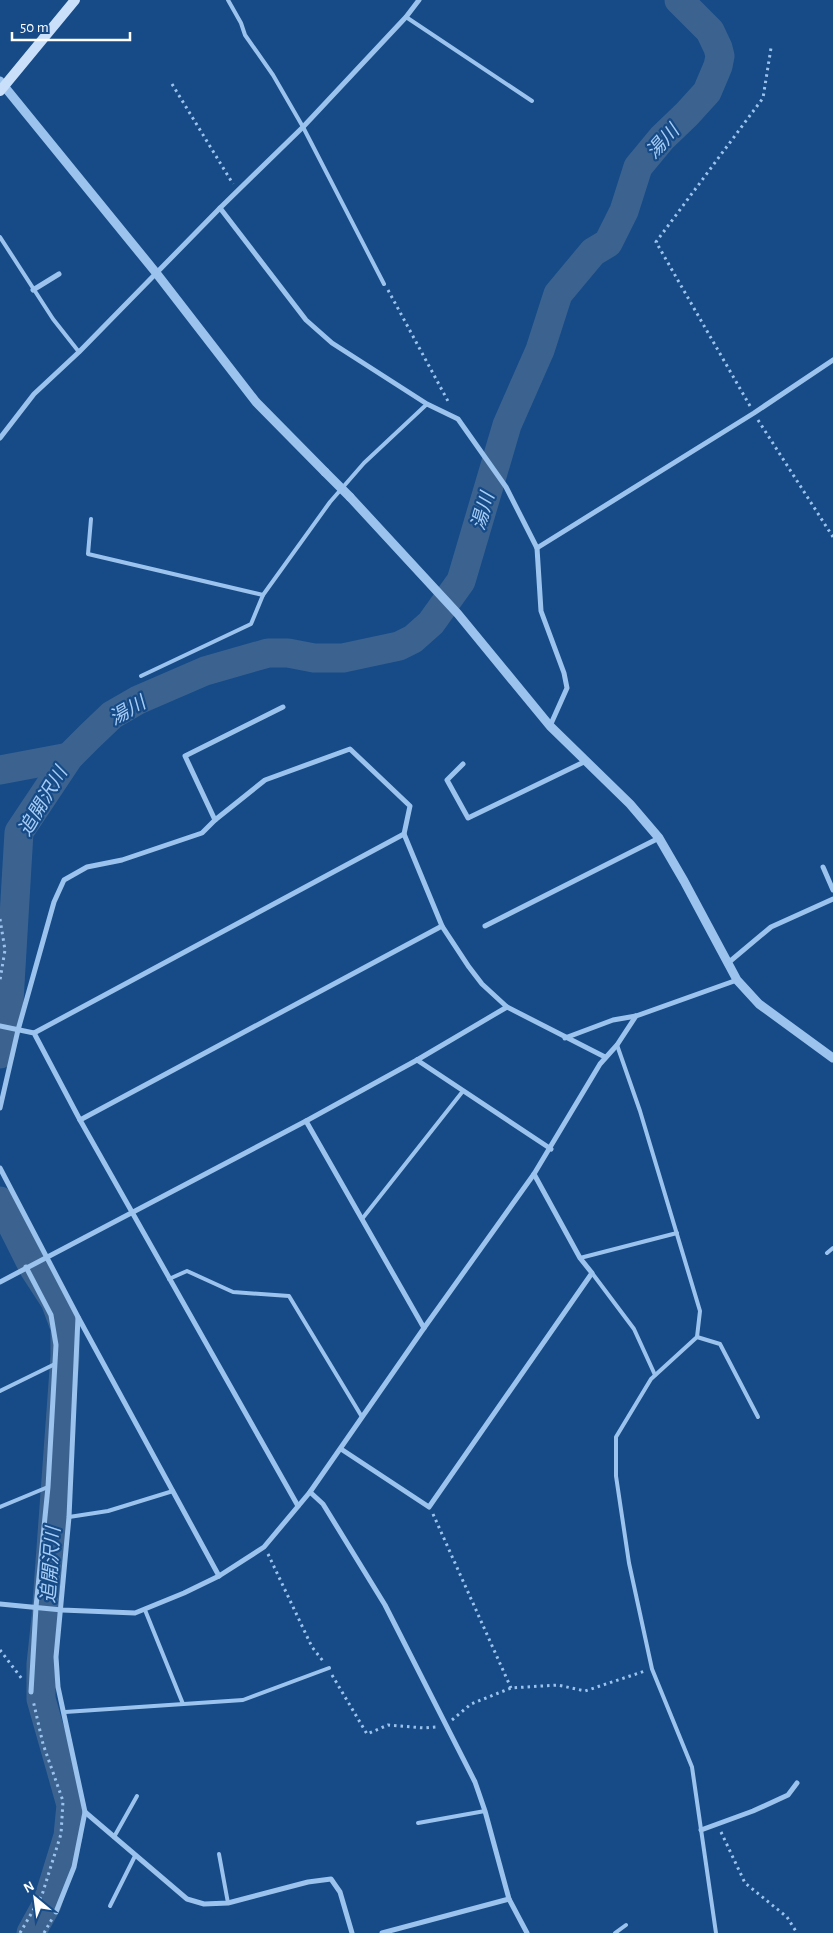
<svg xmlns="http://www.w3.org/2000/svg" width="833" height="1933" font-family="'Alegreya Sans','Noto Sans JP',sans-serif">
	<rect width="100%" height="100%" fill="#164b87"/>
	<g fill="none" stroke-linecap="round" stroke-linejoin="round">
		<g stroke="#3c6390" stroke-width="29">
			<polyline points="0,770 69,757"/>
			<polyline points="0,1054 8,1018 19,832 69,757 90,736 112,715 138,700 205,671 268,653 288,653 314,658 343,658 399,646 413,639 431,623 461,581 507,425 540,350 558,294 593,252 608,243 624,211 638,167 662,138 687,114 707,92 718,66 720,56 718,48 710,31 679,0"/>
			<polyline points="0,1201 33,1267 55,1301 65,1328 65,1356 46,1617 41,1664 41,1699 71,1805 68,1836 47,1904 31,1933"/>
		</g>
		<g stroke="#9bc3ee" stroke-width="3" stroke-dasharray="2.5 4" stroke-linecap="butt">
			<polyline points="172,84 233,184"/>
			<polyline points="388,290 449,403"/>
			<polyline points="750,406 656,242 763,98 771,48"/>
			<polyline points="758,420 833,537"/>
			<polyline points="0,919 5,950 0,980"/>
			<polyline points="433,1514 511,1688"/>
			<polyline points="268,1554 312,1647 323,1661"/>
			<polyline points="0,1650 22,1679"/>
			<polyline points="332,1675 367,1734 388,1725 424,1728 436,1727"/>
			<polyline points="452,1720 471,1704 511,1688 558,1685 585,1691 645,1671"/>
			<polyline points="721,1832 745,1883 787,1917 797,1933"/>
			<polyline points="20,1933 42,1895 61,1834 63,1801 43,1744 33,1700"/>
			<polyline points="44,1933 52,1919"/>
		</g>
		<g stroke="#9bc3ee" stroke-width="4">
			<polyline points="228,0 241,23 245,35 273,75 303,127 384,284"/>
			<polyline points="406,17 532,101"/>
			<polyline points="0,237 53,319 79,352"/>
			<polyline points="91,519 88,554 263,595"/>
			<polyline points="141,676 251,624 263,595 330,502 364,463 427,404"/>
			<polyline points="617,1045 640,1111 700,1311 697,1337 651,1379 616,1437 616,1476 629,1563 652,1669 692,1767 716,1933"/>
			<polyline points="362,1219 463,1091"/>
			<polyline points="827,1253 833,1248"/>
			<polyline points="580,1258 677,1233"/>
			<polyline points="592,1273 634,1329 655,1375"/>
			<polyline points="169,1279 187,1271 233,1292 289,1296 362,1417"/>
			<polyline points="697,1337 720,1344 758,1417"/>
			<polyline points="0,1391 55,1364"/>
			<polyline points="0,1507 48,1487"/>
			<polyline points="69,1517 108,1511 173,1491"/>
			<polyline points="145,1610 183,1704"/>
			<polyline points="65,1712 243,1700 329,1668"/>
			<polyline points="418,1823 485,1811"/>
			<polyline points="114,1837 137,1796"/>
			<polyline points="219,1854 228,1903"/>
			<polyline points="110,1906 135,1856"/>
			<polyline points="615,1933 626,1925"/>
		</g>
		<g stroke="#9bc3ee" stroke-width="5">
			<polyline points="220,208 306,320 332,343 427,404 458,419 506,487 537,548 541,611 564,673 567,688 550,726"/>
			<polyline points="33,290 59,274"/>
			<polyline points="0,438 34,394 79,352 220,208 303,127 406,17 419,0"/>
			<polyline points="537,548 754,413 833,360"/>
			<polyline points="463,764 447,780 468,818 586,761"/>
			<polyline points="215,820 185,756 283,707"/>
			<polyline points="823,867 833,890"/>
			<polyline points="485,926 659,838"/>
			<polyline points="728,963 771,927 833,899"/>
			<polyline points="0,1026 34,1033 80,1120 298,1506"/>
			<polyline points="34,1033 404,834"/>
			<polyline points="565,1038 613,1020 636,1016 737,980"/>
			<polyline points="417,1060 551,1149"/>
			<polyline points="0,1108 18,1030 54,902 64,880 87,867 122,860 202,833 215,820 265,780 350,749 410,806 404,834 442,926 469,967 482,984 507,1007 605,1057"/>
			<polyline points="80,1120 442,926"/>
			<polyline points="306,1121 424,1328"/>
			<polyline points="0,1168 78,1317 219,1576"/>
			<polyline points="26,1267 51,1315 56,1345 48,1487 36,1607 31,1692"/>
			<polyline points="0,1282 306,1121 417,1060 507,1007"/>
			<polyline points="78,1317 69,1517 56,1657 58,1687 85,1812 187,1899 204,1904 228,1903 308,1882 331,1879 340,1892 352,1933"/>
			<polyline points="341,1449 429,1507 592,1273 580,1258 534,1174"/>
			<polyline points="310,1492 323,1504 385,1605 475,1782 485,1811 509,1899 527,1933"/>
			<polyline points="0,1604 62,1610 135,1613 184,1593 219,1576 264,1547 310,1492 424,1328 534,1174 600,1064 617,1045 636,1016"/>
			<polyline points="701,1830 753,1811 788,1795 797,1783"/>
			<polyline points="56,1912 74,1867 85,1812"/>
			<polyline points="382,1933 509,1899"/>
		</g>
		<g stroke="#9bc3ee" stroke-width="9">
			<polyline points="0,81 157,274 256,402 325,472"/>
			<polyline points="350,497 458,614 550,726 630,804 659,838 684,881 737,980 759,1004 833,1058"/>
		</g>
		<polyline stroke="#c9dffa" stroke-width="10" points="0,91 75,0"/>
		<polyline stroke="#9bc3ee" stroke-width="9" points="325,472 350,497"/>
	</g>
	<g text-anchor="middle" stroke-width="4.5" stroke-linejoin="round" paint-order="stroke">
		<g font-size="19" font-style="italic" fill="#a7cdf6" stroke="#164b87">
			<text transform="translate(662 141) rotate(-48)" y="7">湯川</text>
			<text transform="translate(482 511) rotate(-74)" y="7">湯川</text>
			<text transform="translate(127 710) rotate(-30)" y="7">湯川</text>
			<text transform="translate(42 801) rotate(-59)" y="7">追開沢川</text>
			<text transform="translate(50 1565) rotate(-86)" y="7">追開沢川</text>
		</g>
	</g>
	<g transform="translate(35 1898) rotate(331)" stroke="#164b87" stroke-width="4" paint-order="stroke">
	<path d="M0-4L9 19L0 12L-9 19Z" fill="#ffffff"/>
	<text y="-8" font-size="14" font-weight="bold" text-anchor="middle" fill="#ffffff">N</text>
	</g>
	<path d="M12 32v8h118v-8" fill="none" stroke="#ffffff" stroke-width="2.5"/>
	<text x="20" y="32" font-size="15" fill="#ffffff" stroke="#164b87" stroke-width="4" paint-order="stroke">50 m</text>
</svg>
